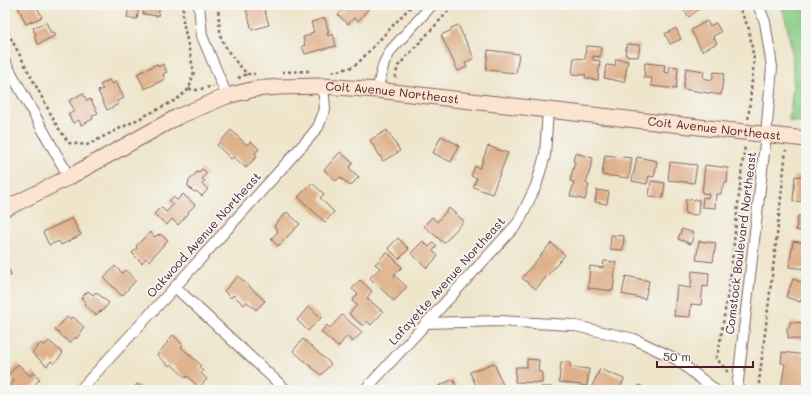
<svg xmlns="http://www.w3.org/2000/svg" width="811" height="395" font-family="Mali,sans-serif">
	<rect width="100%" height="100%" fill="#f6f6f2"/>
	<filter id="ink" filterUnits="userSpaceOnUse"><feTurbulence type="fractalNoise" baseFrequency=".025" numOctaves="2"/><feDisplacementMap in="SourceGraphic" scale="8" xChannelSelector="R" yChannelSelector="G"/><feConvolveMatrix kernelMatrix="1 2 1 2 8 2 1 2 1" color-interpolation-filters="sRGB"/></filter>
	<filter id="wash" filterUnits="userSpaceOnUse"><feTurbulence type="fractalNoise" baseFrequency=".012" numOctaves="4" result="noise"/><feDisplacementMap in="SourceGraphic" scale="16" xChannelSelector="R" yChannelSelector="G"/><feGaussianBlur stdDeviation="0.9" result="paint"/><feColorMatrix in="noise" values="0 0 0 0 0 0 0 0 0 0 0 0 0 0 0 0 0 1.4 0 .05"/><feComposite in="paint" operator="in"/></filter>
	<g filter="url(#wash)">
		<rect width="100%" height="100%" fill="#eee5cb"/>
		<path fill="#89cc85" stroke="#6a7658" d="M781 5H806V123L789 121C790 108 793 95 793 81 794 58 789 27 781 5Z"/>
		<g id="blocks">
			<g fill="#deb18a">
				<polygon points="17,5 36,5 42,17 26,24"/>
				<polygon points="129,5 160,5 158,16 143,14 143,9 139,9 137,19 127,18"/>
				<polygon points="245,5 263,5 269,25 252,30"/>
				<polygon points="352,5 366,5 369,8 358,21 354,18 348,24 338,15 344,9 346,11"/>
				<polygon points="687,5 704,5 689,17 683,9 687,6"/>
				<polygon points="325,18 329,33 327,33 328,36 333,34 336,46 305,54 302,46 305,45 303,37 310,35 310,33 314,32 311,22"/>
				<polygon points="707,21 710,26 716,23 721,32 713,36 717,43 702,51 691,30"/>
				<polygon points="46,22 51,33 54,32 56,35 38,44 34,36 36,35 33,28"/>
				<polygon points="458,25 474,58 465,63 467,67 458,71 441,35 452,30 451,28"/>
				<polygon points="676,28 681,39 670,44 665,34"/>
				<polygon points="627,44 640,45 638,57 625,55"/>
				<polygon points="586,46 601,47 600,57 593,56 593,60 600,61 598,80 585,78 586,75 572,74 574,58 585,59"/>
				<polygon points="488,50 519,54 516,73 486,70"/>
				<polygon points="616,59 628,61 624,82 604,78 606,65 615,66"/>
				<polygon points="645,63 665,65 664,72 669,73 670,66 678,67 676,89 651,86 652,78 644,78"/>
				<polygon points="157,64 158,67 163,64 167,72 163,74 165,79 145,89 137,74"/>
				<polygon points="686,68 704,71 703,78 712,80 714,72 724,73 721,95 683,89"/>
				<polygon points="109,80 112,84 116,82 124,98 117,101 119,104 107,110 98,91 103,89 100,85"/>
				<polygon points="83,93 87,101 90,99 98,113 92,116 93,119 81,125 79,120 73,123 68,114 75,111 69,101"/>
				<polygon points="231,130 247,145 251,141 259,149 255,153 257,156 246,168 234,157 231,159 217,145"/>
				<polygon points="387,130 400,151 383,161 370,140"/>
				<polygon points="441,136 459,145 451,162 433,153"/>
				<polygon points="488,146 508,153 492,194 473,187 477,178 471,176 475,166 480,168"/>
				<polygon points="340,152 353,163 349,168 359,177 350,186 340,177 336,181 324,170"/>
				<polygon points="575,153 593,158 586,184 589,185 585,200 570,196 574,182 570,181 575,162 573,161"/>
				<polygon points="605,155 632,158 629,178 602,175"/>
				<polygon points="637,157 657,161 654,177 649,176 647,184 632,181"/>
				<polygon points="670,162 697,165 694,183 668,180"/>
				<polygon points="705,165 728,168 727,183 724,183 724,187 722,187 721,194 716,194 715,208 702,207 703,197 708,198 709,194 702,193"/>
				<polygon points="202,169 207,173 202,179 205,181 202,184 208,189 202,196 196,191 194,192 187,185 189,183 188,182 197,172 198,173"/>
				<polygon points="795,176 806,177 806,202 793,201"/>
				<polygon points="651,181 665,183 663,198 649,196"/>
				<polygon points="312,183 324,194 320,198 334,212 325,222 298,197"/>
				<polygon points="597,190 609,192 607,204 595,202"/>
				<polygon points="183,194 195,205 188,212 189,213 178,225 172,219 167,225 154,214 161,207 166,212 173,205 169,201 173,197 177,200"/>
				<polygon points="686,199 699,200 698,215 685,214"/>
				<polygon points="449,208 464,221 444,243 424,226 432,217 437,222"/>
				<polygon points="287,212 300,224 278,246 271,239 278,231 274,226"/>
				<polygon points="798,216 806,217 806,232 796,230"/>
				<polygon points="72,218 81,235 61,245 59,241 49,245 43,232"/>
				<polygon points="682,229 694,233 691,244 678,239"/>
				<polygon points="150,232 155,237 158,234 159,236 160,234 168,240 149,261 146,258 142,263 132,253 137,248 136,246"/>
				<polygon points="611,235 624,236 623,250 610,249"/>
				<polygon points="398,238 409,249 399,259 388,248"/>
				<polygon points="423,241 429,247 433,243 437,246 433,251 438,256 427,268 411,253"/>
				<polygon points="699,241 716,243 713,262 696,260"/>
				<polygon points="793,241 806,243 806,269 789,267"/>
				<polygon points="551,243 565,255 536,289 522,278"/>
				<polygon points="387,252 402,267 394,275 407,287 394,301 370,278 380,268 375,264"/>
				<polygon points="604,261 616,262 613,291 588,288 590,266 603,268"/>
				<polygon points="5,265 6,265 12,275 5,278"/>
				<polygon points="115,266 122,273 125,270 136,280 122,296 104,278"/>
				<polygon points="692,271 709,273 708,287 703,286 701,305 691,304 690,317 674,316 677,286 691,288"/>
				<polygon points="238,276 265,301 256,310 247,302 244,305 233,295 231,298 224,291"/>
				<polygon points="626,276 649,281 645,299 622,294"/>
				<polygon points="793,279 806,284 806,300 801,299 800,302 786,297"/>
				<polygon points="360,280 372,291 367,298 383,312 371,325 367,321 363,326 349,314 357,305 352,301 358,294 352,289"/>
				<polygon points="88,291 93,295 96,292 109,303 101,312 100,311 96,315 84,304 86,302 81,298"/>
				<polygon points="309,306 321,318 308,331 297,320"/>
				<polygon points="342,315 362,332 353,342 347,336 338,347 321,332 327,325 330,328"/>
				<polygon points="67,317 71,319 73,317 84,327 80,332 81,333 76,339 75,337 70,343 55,330"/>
				<polygon points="790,322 806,323 806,335 805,335 804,340 788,338 788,333 787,333 787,328 789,328"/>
				<polygon points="173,335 183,345 181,347 201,365 199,367 203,371 201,373 207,379 199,387 187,376 186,378 171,364 169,366 157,355 168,342 167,342"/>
				<polygon points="303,339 331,364 321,375 293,351"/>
				<polygon points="49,341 63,353 54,364 51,361 47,366 32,353 41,343 44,346"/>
				<polygon points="782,352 806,355 805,386 798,385 798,390 781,387 785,364 781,363"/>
				<polygon points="527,359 539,360 538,372 542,372 542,383 515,382 516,367 527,367"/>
				<polygon points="561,362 570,363 570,367 589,369 587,386 559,382"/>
				<polygon points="494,363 505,390 478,390 470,372"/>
				<polygon points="18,364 30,376 33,372 40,379 30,390 15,390 10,386 14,381 8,375"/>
				<polygon points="600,369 624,379 620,389 623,390 595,390 591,388"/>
				<polygon points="453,379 458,390 438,390 437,387"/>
				<polygon points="137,384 143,390 132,390"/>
				<polygon points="639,385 649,390 636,390"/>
				<rect x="541" y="387" width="10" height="3"/>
			</g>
		</g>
	</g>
	<g filter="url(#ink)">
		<use href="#blocks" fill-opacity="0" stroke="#836463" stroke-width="1"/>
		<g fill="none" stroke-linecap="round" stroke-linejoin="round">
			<defs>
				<g id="street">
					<polyline points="199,5 202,36 227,96"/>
					<polyline points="5,62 69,177"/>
					<polyline points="377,90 384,63 391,50 432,5"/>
					<polyline points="175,287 286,390"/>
					<polyline points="426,323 500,321 571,325 634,339 676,359 705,382 715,390"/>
					<polyline points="80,390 175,287 310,137 318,127 325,109 323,86"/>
					<polyline points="365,390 518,223 536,186 545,155 548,110"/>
					<polyline points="737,390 766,135 772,67 765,22 758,5"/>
				</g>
				<g id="secondary">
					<path id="s1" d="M5 209 69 177 177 117 227 96 255 89 279 87 323 86 377 90 548 110 806 139"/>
				</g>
			</defs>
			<use href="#street" stroke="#836463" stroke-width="12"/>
			<use href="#secondary" stroke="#836463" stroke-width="17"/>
			<g stroke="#836463" stroke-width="2.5" stroke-dasharray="3 3" stroke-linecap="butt">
				<polyline points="218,5 219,23 221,38 228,51 237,63 247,74 255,74"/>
				<polyline points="738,5 749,29 754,60 748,121"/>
				<polyline points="5,27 57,126 69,143 87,145 176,100 189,89 194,72 183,22 183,5"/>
				<polyline points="282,72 309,71"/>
				<polyline points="332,72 353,67 359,62 412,5"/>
				<polyline points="238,78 247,74"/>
				<polyline points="395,78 398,66 454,5"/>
				<polyline points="189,89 197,90 213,86"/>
				<polyline points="728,372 716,358 719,349 730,279 742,167 745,145"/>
				<polyline points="759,390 759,382 777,235 786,150"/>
			</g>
			<use href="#street" stroke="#fff" stroke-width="10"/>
			<use href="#secondary" stroke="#fce5d0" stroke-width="15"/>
		</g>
	</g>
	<g text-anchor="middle" stroke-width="3.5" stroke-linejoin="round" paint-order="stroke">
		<g font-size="12" fill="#4a1f2b" stroke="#f6f6f2">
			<text dy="4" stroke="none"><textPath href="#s1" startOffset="416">Coit Avenue Northeast</textPath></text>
			<text dy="4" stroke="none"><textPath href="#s1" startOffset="740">Coit Avenue Northeast</textPath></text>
			<text transform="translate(204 235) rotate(-48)" y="4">Oakwood Avenue Northeast</text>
			<text transform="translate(741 243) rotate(-83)" y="4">Comstock Boulevard Northeast</text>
			<text transform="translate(447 281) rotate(-48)" y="4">Lafayette Avenue Northeast</text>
		</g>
	</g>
	<rect width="811" height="395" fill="none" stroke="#f6f6f2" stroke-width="20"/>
	<path d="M657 361v6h96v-6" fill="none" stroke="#4a1f2b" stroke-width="2"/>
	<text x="663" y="361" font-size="12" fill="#4a1f2b" stroke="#f6f6f2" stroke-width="3" paint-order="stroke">50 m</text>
</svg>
